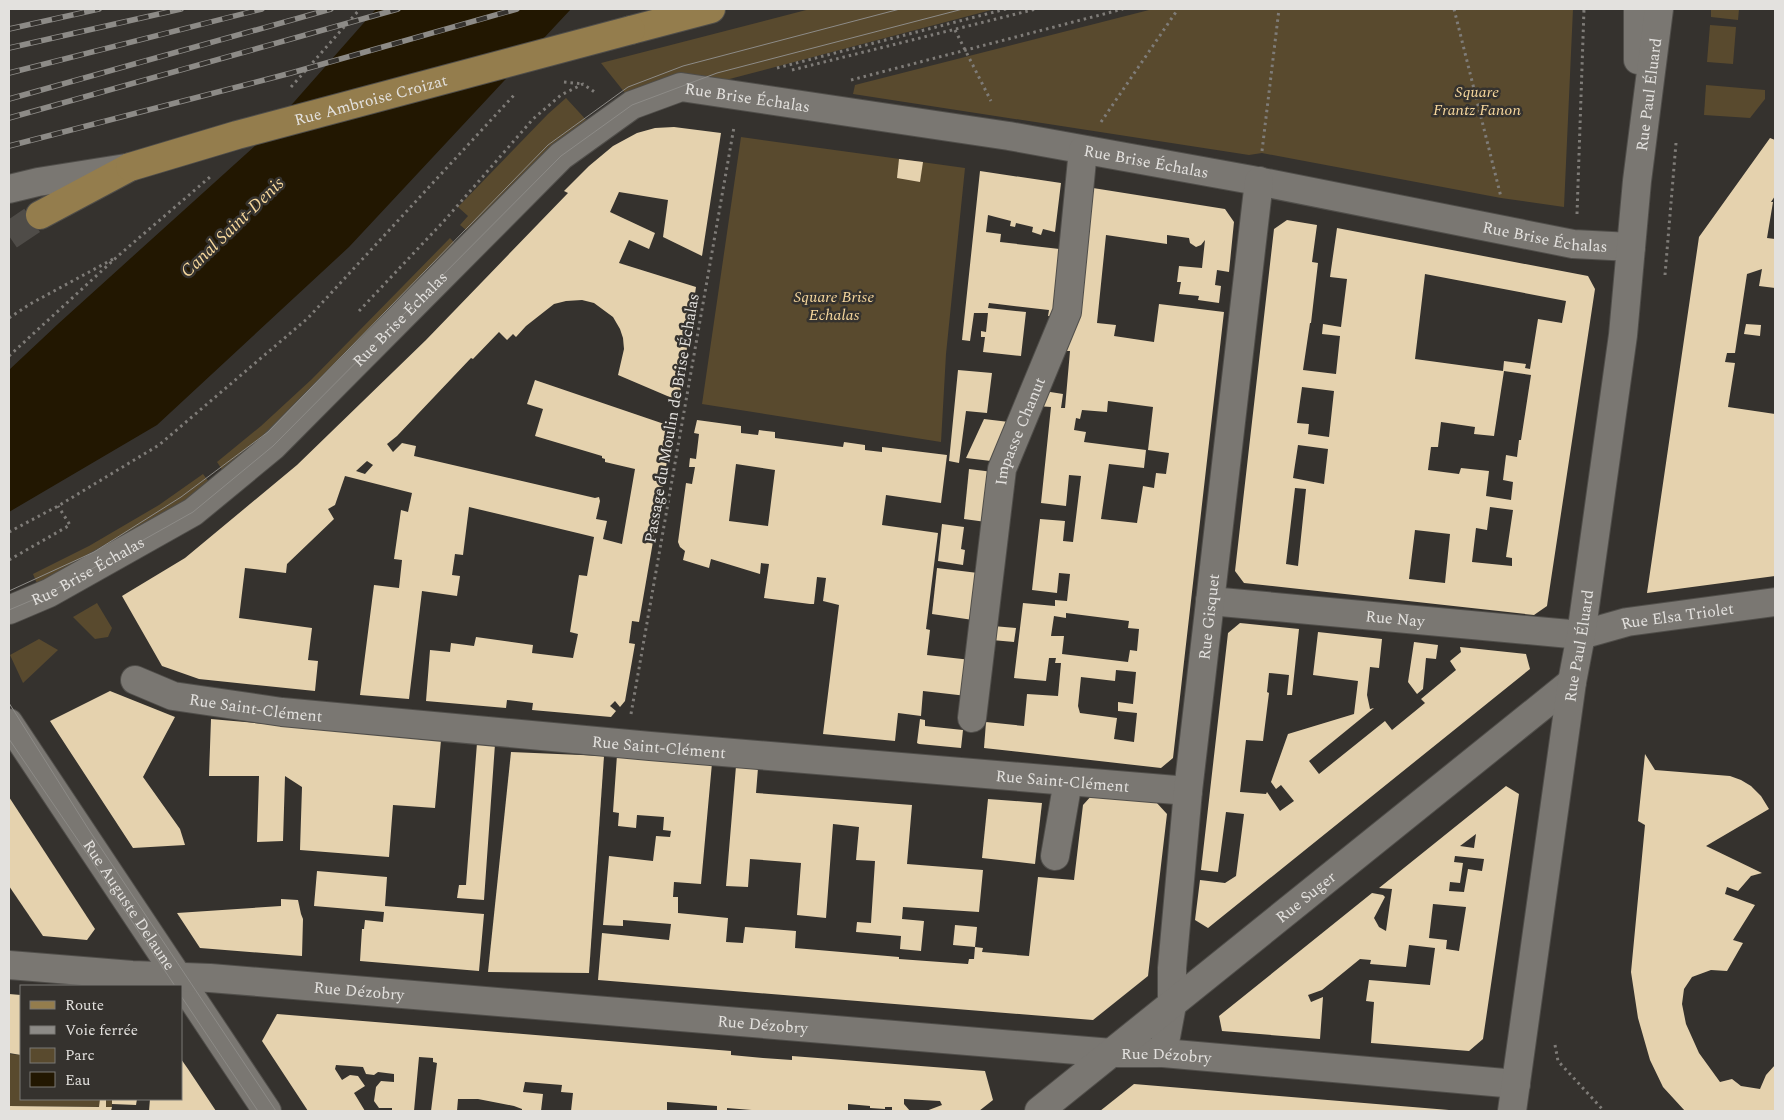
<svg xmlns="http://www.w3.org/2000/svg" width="1784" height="1120" font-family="Spectral,serif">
	<rect width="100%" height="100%" fill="#35322e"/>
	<g fill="#594a2e">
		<polygon points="810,9 995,9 718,82 629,98 601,63"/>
		<polygon points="1153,9 1573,9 1564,207 1501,198 1262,153 1249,155 853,94 855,85"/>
		<polygon points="1711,9 1739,9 1738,20 1711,17"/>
		<polygon points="1710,25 1736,27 1733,64 1707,62"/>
		<polygon points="1706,85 1765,90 1765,99 1750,118 1704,115"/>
		<polygon points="566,98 589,123 472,235 460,225 468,216 458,207 548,114"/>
		<polygon points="741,137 965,168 946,354 941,442 702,404"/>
		<polygon points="450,238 460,249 225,474 217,462 261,426 312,379"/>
		<polygon points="203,474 212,486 38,586 33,574 89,546 159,505"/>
		<polygon points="97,603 112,628 108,637 95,639 73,617"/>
		<polygon points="39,639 58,650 23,683 10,655"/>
		<polygon points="9,1054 21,1055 21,1099 112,1099 112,1107 9,1106"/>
	</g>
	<polygon fill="#221701" points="376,9 571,9 349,247 157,425 9,512 9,370 58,324 257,144"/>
	<g fill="#e5d2ae" fill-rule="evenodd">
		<path d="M674 127 721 133 702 256 663 237 668 200 619 192 610 212 655 233 649 249 629 240 619 263 696 287 679 401 618 375 624 349 623 338 620 329 613 317 594 303 582 300 566 301 554 304 526 326 516 337 513 334 507 340 499 332 473 359 471 358 397 436 387 444 393 452 402 443 416 446 414 456 595 498 599 497 600 501 596 519 607 521 603 539 622 544 635 469 605 462V459L602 458V456L535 436 543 409 527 404 535 380 673 427 639 622 632 621 629 643 635 644 625 701 620 707 615 701 610 706 616 711 611 717 532 710 533 703 507 700 506 708 426 701 430 650 450 652 451 643 474 646 476 637 533 645 532 653 573 658 578 634 570 632 579 575 587 576 594 537 469 507 463 555 455 554 452 575 460 576 457 596 422 591 409 699 360 695 374 585 399 588 402 560 394 559 401 510 408 512 412 493 345 476 335 505 328 509 334 519 287 564 286 573 245 568 239 618 312 628 308 660 318 661 315 691 199 679 162 666 122 596 185 558 297 465 426 340 568 193 564 191 589 166 613 146 637 133 655 128ZM367 461 373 465 365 474 356 471Z"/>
		<polygon points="1770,138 1775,140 1775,196 1771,202 1773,202 1767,238 1775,239 1775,288 1759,286 1762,269 1747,274 1735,353 1727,353 1725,362 1735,363 1728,407 1775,414 1775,576 1647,593 1699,237"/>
		<polygon points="899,159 923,162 920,182 897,178"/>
		<polygon points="980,171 1061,183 1055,232 1043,229 1041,235 1032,232 1033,227 1016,223 1015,227 1010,226 1011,221 988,215 986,232 1001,234 1000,242 1068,250 1059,317 1048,316 1049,310 989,303 988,308 1026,312 1021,356 983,352 985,337 981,337 981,331 986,332 988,313 974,313 970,341 962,340"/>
		<path d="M1093 188 1225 209 1234 222 1229 272 1217 270 1215 285 1221 286 1219 303 1198 300 1199 296 1179 294 1181 282H1177L1179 266 1202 268 1205 240 1201 245 1196 247 1190 243 1189 238 1167 235V244L1106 235 1097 323 1116 325 1114 336 1154 342 1159 304 1224 312 1173 758 1161 768 984 748 986 722 1024 726 1027 694 1058 696 1061 663H1055L1056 658H1049L1046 681 1014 678 1023 603 1055 606V600L1067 601 1070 574 1059 573 1057 593 1032 590 1040 519 1065 521 1063 541 1073 542 1081 476 1069 475 1066 506 1041 503 1051 407 1037 406 1044 391 1063 394 1061 408H1065L1070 351H1062L1080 312ZM1108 401 1153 407 1148 450 1169 453 1166 474 1156 473 1154 488 1143 486 1137 523 1101 519 1109 464 1144 468 1146 450 1084 442 1086 432 1074 430 1076 418 1080 419 1082 410 1107 412ZM1066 613 1129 621 1128 628 1139 629 1137 651 1130 650 1128 662 1062 654 1064 636H1051L1054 616 1066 618ZM1116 670 1136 672 1133 704 1118 702V711L1137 713 1134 742 1114 739 1117 718 1080 713 1078 706 1081 677 1115 681Z"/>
		<path d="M1287 220 1317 225 1312 262 1318 263 1311 323H1310L1303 370 1336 374 1340 336 1322 334 1323 324 1341 327 1347 279 1330 277 1337 228 1588 276 1595 289 1547 606 1534 615 1244 583 1235 571 1274 229ZM1425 274 1566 301 1562 323 1538 319 1530 369 1525 368 1526 364 1504 361 1503 371 1415 359ZM1504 371 1531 375 1521 440H1519L1517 457 1506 455 1503 480 1513 482 1511 500 1486 496 1489 471 1461 468 1459 474 1428 470 1431 447H1438L1441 422 1475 427 1474 434 1494 436ZM1302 387 1334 391 1329 437 1308 434 1309 424 1297 423ZM1298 445 1328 449 1324 484 1293 478ZM1295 488 1306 489 1298 566 1286 564ZM1490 507 1513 510 1506 557 1512 558V566L1472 562 1476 528 1487 530ZM1415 530 1450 534 1445 583 1409 579Z"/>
		<polygon points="1746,324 1761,325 1760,336 1744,334"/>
		<polygon points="958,370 992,373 987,413 966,411 959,463 949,461"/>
		<polygon points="984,419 1009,422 991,461 966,458"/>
		<path d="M697 420 741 426V433L758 435 759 430 775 432V438L843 447 844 442 865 445V450L882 452V447L947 455 941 503 886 495 882 525 938 533 926 629 930 630 927 655 971 660 967 696 923 691 921 716 898 713 895 741 823 734 839 605 823 601 826 578 817 577 814 604H810L764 598 769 564 761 563 760 574 711 559 709 568 683 560 685 551 680 547 678 542 686 483 692 484 695 467H689L690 458 696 459 699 434 694 433ZM736 464 775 470 768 526 729 521Z"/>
		<polygon points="969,469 993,472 986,522 964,519"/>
		<polygon points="942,524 964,527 961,549 965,550 963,565 938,561"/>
		<polygon points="937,568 978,573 973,620 932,614"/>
		<polygon points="1240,623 1299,629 1292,695 1287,695 1289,675 1269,673 1267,692 1269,693 1263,741 1246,740 1240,792 1266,794 1267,792 1280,811 1294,801 1281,785 1276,789 1271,782 1288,734 1354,714 1358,681 1313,675 1318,632 1382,639 1379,668 1370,667 1367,695 1370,709 1374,708 1309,761 1319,774 1385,721 1392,730 1425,703 1421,699 1456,670 1450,661 1461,652 1460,647 1526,654 1530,669 1208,928 1195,920 1200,880 1225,883 1236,876 1244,814 1226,812 1218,872 1201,870 1228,633"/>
		<polygon points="993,626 1016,628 1014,642 992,640"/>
		<polygon points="1414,642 1438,645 1436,659 1426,658 1423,689 1417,694 1408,682"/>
		<polygon points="110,691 175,717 143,777 180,829 185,845 133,848 50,721"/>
		<polygon points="211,719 441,740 435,808 393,805 389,857 300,850 302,787 285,776 283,841 257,842 259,776 209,776"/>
		<polygon points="920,719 925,720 925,726 963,730 961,748 919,744 917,743"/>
		<polygon points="477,743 495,744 484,900 457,898 459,885 466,885"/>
		<polygon points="511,752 604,756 589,973 488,972"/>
		<polygon points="1645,754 1655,770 1730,776 1741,780 1751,786 1761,796 1769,809 1706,846 1762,873 1751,876 1738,891 1727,887 1725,894 1755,905 1733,940 1743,943 1727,971 1711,970 1692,977 1684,989 1682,1004 1686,1024 1699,1053 1720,1082 1732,1079 1741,1086 1760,1089 1766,1075 1775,1065 1775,1111 1685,1111 1663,1087 1650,1060 1638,1018 1631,972 1645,825 1638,821"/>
		<polygon points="617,755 712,763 701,884 674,882 673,897 678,897 678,913 728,918 726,942 743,943 745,927 796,931 795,948 899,957 899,959 968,964 969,959 974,959 975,947 983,948 982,952 1029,956 1038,877 1074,880 1083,805 1093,794 1156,802 1167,814 1148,976 1093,1020 598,980 602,933 669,940 671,924 623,920 623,926 603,925 609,856 653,861 656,836 670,837 671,831 663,830 664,817 637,815 636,828 618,826 619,813 613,812"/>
		<polygon points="736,766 758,768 756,793 912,805 907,864 983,870 979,912 903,907 902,919 924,921 921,951 900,949 901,936 856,932 857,922 871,923 875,861 856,860 859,827 833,824 826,918 797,915 801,863 750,859 748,887 726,886"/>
		<path d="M1506 786 1519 794 1483 1039 1469 1051 1371 1043 1374 1002 1366 1001 1369 980 1430 985 1435 948 1409 945 1406 967 1370 964 1371 960 1360 959 1322 990 1308 995 1311 1002 1323 997 1320 1039 1222 1031 1219 1016 1372 893 1383 895 1385 897 1374 918 1379 927 1386 931 1392 889 1379 888ZM1476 834 1474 848 1460 846ZM1455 856 1484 859 1482 871 1468 869 1464 892 1449 891 1450 882 1460 883 1463 863 1454 862ZM1433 904 1466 907 1459 951 1446 949 1447 940 1429 938Z"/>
		<polygon points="9,797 95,929 87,940 43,936 9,886"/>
		<polygon points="988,799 1042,803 1035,864 982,858"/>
		<polygon points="317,871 387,877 385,906 484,914 479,971 360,961 362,929 364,929 365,920 383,922 384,912 314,906"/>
		<polygon points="281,899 298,900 301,914 303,919 302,956 200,948 177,913 281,906"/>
		<polygon points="955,925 977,927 975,947 953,945"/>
		<polygon points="9,994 21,995 21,1055 9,1053"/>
		<polygon points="277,1014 731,1051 731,1055 763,1058 792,1060 792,1056 985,1071 993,1100 979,1111 926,1111 942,1105 940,1101 904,1099 904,1104 910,1111 892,1111 892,1107 885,1107 885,1109 870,1108 870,1106 848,1104 848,1111 765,1111 727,1108 727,1111 717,1111 717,1106 667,1102 667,1111 571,1111 573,1093 561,1092 562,1085 525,1082 523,1092 543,1094 541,1111 522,1111 522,1109 514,1106 478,1099 458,1099 457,1111 431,1111 437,1063 433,1062 433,1058 419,1057 414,1111 392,1111 392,1108 379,1108 374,1101 376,1087 381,1081 394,1082 394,1074 378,1072 374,1075 366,1074 363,1067 336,1065 335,1069 342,1080 350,1075 358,1076 365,1086 354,1093 365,1111 308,1111 262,1041"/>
		<polygon points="181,1059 188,1069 216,1111 149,1111 150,1099 181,1099"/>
		<polygon points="1134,1084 1449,1110 1449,1111 1100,1111"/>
		<polygon points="100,1099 106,1099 106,1107 112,1107 111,1111 9,1111 9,1106 99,1107"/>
		<polygon points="112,1099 137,1099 136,1105 112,1104"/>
	</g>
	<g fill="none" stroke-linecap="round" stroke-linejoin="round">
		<polyline stroke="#4f4c48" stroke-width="28" stroke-dasharray="28 14" stroke-linecap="butt" points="9,236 40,215"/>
		<defs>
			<g id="minor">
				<polyline points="1638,60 1638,9"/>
				<polyline points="9,189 38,182 126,168"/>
				<path id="s1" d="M1210 601 1581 635 1627 622 1775 602"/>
				<path id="s2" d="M9 610 49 593 193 512 273 446 561 156 632 105 681 87 1009 136 1252 180 1573 244 1631 247"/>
				<path id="s3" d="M135 680 173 696 282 712 650 746 1188 791"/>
				<path id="s4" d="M972 718 1002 469 1067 312 1083 150"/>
				<path id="s5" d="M9 723 267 1111"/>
				<polyline points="1055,856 1068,781"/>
				<path id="s6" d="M9 965 132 975 210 978 1112 1053H1163L1516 1084"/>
				<path id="s7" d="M1163 1053 1172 1005V968L1188 791 1259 181"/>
				<path id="s8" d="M1039 1111 1572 682"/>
				<path id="s9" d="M1512 1111 1572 682 1581 635 1623 335 1637 181 1659 9"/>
			</g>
			<g id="major">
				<polyline points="631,30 711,9"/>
				<polyline points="40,215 130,167"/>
			</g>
		</defs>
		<use href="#minor" stroke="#504e4a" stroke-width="30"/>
		<use href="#major" stroke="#504e4a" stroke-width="30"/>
		<g stroke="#7f7c78" stroke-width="3" stroke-dasharray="2.5 4" stroke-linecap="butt">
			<polyline points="1454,9 1501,197"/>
			<polyline points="955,30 991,101"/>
			<polyline points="777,68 1006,9"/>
			<polyline points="792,70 1036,9"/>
			<polyline points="851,80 1123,9"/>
			<polyline points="564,82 583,84"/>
			<polyline points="291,87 360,9"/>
			<polyline points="1101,122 1178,9"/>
			<polyline points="1262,151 1279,9"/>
			<polyline points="1577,214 1584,9"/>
			<polyline points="1665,275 1676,143"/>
			<polyline points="359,311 444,221 533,119 561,95 583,84 596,93"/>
			<polyline points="9,318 30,304 115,258"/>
			<polyline points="9,356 119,255 210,177"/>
			<polyline points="9,532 58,506 159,445 308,318 515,94"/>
			<polyline points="9,560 70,525 58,506"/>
			<polyline points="631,714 734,127"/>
			<polyline points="1555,1045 1558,1061 1604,1111"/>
		</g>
		<use href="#minor" stroke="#7a7772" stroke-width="28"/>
		<use href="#major" stroke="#947d4d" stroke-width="28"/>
		<g stroke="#8d8b87" stroke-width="1">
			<polyline points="9,591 94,552 181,497 268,432 548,145 628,87 683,66 900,9"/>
			<path id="s10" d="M9 610 49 593 193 512 273 446 561 156 632 105 717 73 963 9"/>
			<polyline points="9,703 89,830 276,1111"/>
			<polyline points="9,739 84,849 175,986"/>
			<polyline points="181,996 258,1111"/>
		</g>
		<defs>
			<g id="rail">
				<polyline points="9,29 99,9"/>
				<polyline points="9,48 181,9"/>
				<polyline points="9,73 262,9"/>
				<polyline points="9,99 331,9"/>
				<polyline points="9,118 398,9"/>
				<polyline points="9,146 291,73 517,9"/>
			</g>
		</defs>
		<use href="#rail" stroke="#8d8b87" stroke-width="5.5"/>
		<use href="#rail" stroke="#35322e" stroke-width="4" stroke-dasharray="11" stroke-linecap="butt"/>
		<defs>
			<g id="major-bridge">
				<path id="s11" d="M130 167 237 135 631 30"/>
			</g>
		</defs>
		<use href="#major-bridge" stroke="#504e4a" stroke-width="30" stroke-linecap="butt"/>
		<use href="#major-bridge" stroke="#947d4d" stroke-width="28"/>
	</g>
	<g text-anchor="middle" stroke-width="5" stroke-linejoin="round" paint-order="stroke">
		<g font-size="16" font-style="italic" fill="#f6d79d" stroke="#35322e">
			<text x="1477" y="97">Square<tspan x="1477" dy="18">Frantz Fanon</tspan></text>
			<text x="834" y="302">Square Brise<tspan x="834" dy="18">Echalas</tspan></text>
		</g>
		<g font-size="16" fill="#e3e1de" stroke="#35322e">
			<text dy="6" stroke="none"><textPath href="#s9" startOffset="1026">Rue Paul Éluard</textPath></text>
			<text dy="6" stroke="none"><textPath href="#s2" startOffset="928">Rue Brise Échalas</textPath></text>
			<text dy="6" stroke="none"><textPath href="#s11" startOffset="250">Rue Ambroise Croizat</textPath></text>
			<text dy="6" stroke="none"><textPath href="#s2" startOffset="1332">Rue Brise Échalas</textPath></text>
			<text dy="6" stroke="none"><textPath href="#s2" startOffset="1738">Rue Brise Échalas</textPath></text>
			<text dy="6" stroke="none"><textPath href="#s10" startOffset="492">Rue Brise Échalas</textPath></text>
			<text transform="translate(671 418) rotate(-80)" y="6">Passage du Moulin de Brise Échalas</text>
			<text dy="6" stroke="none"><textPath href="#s4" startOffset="292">Impasse Chanut</textPath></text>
			<text dy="6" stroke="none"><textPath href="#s10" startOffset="88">Rue Brise Échalas</textPath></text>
			<text dy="6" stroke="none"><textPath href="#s1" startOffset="471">Rue Elsa Triolet</textPath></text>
			<text dy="6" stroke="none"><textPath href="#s7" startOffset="439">Rue Gisquet</textPath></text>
			<text dy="6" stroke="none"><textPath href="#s1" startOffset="186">Rue Nay</textPath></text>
			<text dy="6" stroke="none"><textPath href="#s9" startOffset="470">Rue Paul Éluard</textPath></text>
			<text dy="6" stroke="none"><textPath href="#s3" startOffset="125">Rue Saint-Clément</textPath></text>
			<text dy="6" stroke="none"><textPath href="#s3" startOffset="530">Rue Saint-Clément</textPath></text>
			<text dy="6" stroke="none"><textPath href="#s3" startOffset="935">Rue Saint-Clément</textPath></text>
			<text dy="6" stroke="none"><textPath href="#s8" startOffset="342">Rue Suger</textPath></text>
			<text dy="6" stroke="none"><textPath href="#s5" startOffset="218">Rue Auguste Delaune</textPath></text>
			<text dy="6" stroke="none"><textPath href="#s6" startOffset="351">Rue Dézobry</textPath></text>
			<text dy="6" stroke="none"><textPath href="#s6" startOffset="756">Rue Dézobry</textPath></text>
			<text dy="6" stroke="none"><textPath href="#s6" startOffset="1161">Rue Dézobry</textPath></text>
		</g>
		<g font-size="18" font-style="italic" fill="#f5d79c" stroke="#35322e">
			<text transform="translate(232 227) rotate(-44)" y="6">Canal Saint-Denis</text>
		</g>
	</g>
	<rect width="1784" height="1120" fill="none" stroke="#e3e1de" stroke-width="20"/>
	<rect x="20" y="985" width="162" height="115" fill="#35322e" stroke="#7b7874"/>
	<rect x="30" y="1001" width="25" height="8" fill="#947d4d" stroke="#7b7874"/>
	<text x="65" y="1010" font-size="15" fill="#e3e1de">Route</text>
	<rect x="30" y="1026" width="25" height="8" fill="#8d8b87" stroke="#7b7874"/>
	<text x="65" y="1035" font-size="15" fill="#e3e1de">Voie ferrée</text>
	<rect x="30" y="1048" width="25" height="15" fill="#594a2e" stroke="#7b7874"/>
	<text x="65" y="1060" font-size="15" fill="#e3e1de">Parc</text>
	<rect x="30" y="1072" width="25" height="15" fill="#221701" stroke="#7b7874"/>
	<text x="65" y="1085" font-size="15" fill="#e3e1de">Eau</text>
</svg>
